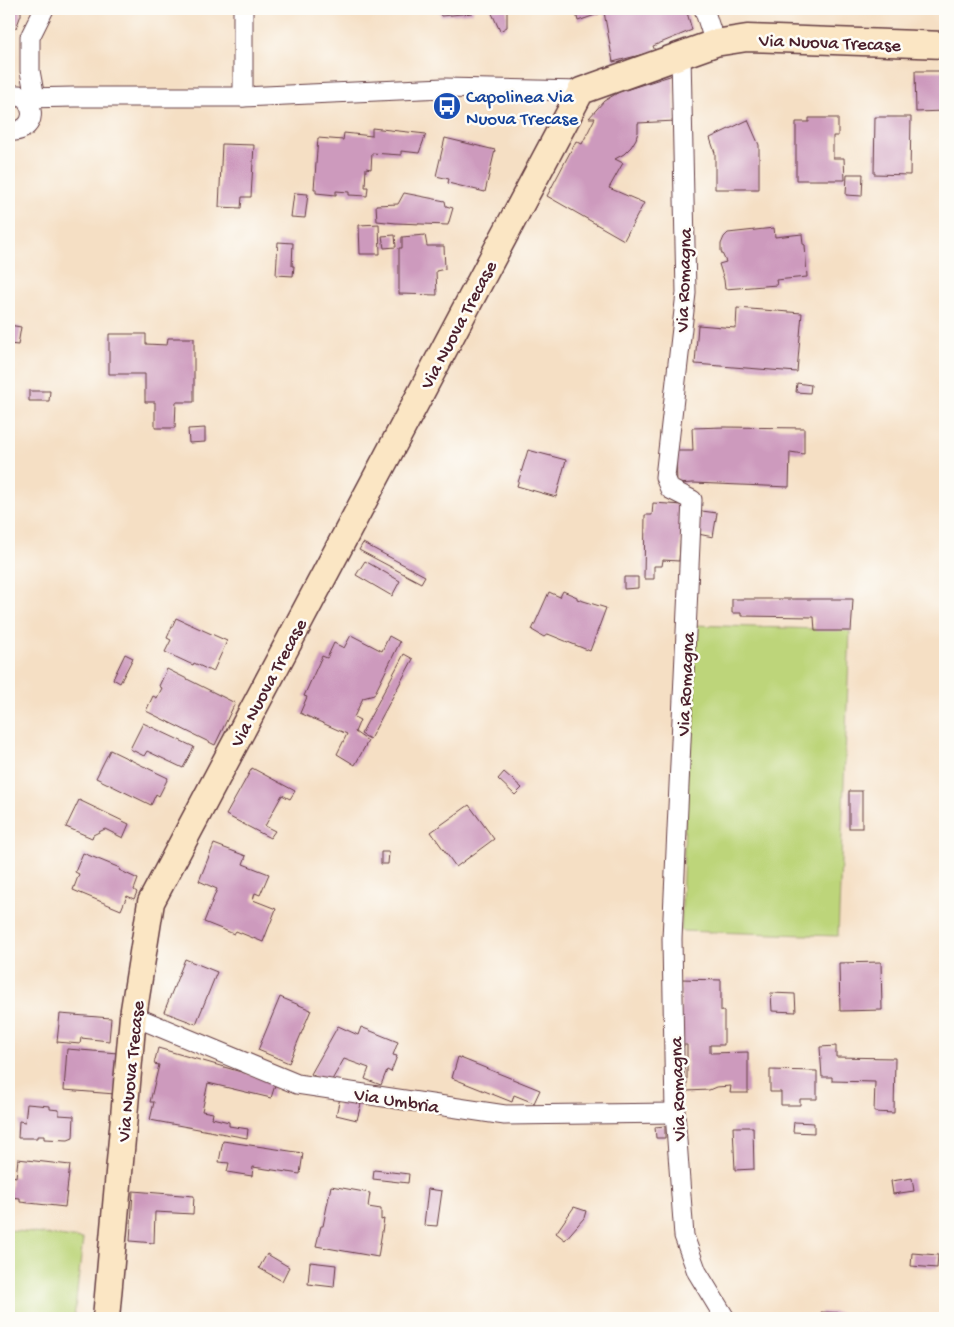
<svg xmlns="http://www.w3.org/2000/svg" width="954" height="1327" font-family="'Gochi Hand',sans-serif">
	<rect width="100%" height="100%" fill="#fdfcf7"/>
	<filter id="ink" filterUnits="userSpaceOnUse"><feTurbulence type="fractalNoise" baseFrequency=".02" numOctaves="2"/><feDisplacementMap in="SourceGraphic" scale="10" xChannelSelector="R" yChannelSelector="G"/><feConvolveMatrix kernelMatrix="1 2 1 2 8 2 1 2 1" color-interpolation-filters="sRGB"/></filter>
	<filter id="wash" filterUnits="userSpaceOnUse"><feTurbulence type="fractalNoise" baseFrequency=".0096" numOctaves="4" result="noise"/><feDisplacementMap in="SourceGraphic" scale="20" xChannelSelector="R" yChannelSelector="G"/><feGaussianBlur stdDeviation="1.12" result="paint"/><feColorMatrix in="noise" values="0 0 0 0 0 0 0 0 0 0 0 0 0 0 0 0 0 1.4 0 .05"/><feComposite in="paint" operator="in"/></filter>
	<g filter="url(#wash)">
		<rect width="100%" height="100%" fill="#f5dfc4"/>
		<g fill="#bdd57a" stroke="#847a52">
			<polygon points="692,625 850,630 838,936 681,931"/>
			<polygon points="9,1230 83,1239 74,1318 9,1318"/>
		</g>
		<g id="blocks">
			<g fill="#cd9abd">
				<polygon points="9,9 21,9 21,15 16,28 9,28"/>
				<polygon points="438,9 474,9 472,13 441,16"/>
				<polygon points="490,9 507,9 507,27 500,31"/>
				<polygon points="575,9 640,9 641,11 647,9 686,9 692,30 653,46 655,51 613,62 604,12 578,21"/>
				<polygon points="915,71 945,71 945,111 916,112"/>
				<polygon points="673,75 675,121 638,123 638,132 636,139 631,147 624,154 615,159 623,163 609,188 644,203 624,240 547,196 576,141 582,144 595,118 589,118 604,101 619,92"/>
				<polygon points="875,117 911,117 910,175 874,174"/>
				<polygon points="809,118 838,118 838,136 833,136 833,158 844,158 845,180 796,180 796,122 809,122"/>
				<polygon points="748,120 759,145 759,189 715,189 715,153 710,138"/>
				<polygon points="372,128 426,134 419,153 401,151 401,155 372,153 371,169 366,168 365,187 368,187 367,196 349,195 349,192 336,191 336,195 316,193 316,189 314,189 318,138 343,140 344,133 372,136"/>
				<polygon points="445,138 495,150 485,192 448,183 449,179 436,176"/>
				<polygon points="222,144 254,145 251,197 242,197 241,208 219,207"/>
				<polygon points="847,174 863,174 862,196 846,195"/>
				<polygon points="294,193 308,194 305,218 291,217"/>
				<polygon points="404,193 445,201 446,206 453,208 448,225 396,223 377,221 376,205 398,204"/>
				<polygon points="379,224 380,254 360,254 359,225"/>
				<polygon points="774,228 775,237 802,234 803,244 805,245 807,277 776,280 777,285 725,289 724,280 719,264 726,262 721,251 721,244 724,237 728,233"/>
				<polygon points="395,235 396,247 384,248 382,236"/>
				<polygon points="425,235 427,246 444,246 445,269 436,271 437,295 399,294 399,248 402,248 402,237"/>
				<polygon points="278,242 293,243 292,266 294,266 293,276 276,275"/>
				<polygon points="737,308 802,313 797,372 695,364 698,325 736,328"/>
				<polygon points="9,325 21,327 18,345 9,344"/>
				<polygon points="109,334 146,334 146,344 167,345 168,338 194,338 194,402 176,402 175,428 155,428 155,402 145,402 145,374 109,374"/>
				<polygon points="797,383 811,385 810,393 796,392"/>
				<polygon points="29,391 50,391 49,401 29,401"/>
				<polygon points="724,427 804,428 804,454 790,452 789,487 693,483 677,484 676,451 693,451 692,428"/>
				<polygon points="205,428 205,442 189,443 188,429"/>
				<polygon points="528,450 566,460 556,497 517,486"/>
				<polygon points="653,503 683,505 679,561 663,560 662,566 654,566 654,579 644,579 645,515 652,515"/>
				<polygon points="702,511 717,513 713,537 698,534"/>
				<polygon points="363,543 425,576 421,583 359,550"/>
				<polygon points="365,561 400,581 392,596 356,575"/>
				<polygon points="624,577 638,577 638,588 624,589"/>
				<polygon points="563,591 577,597 577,599 606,608 590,651 548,634 544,637 532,630 549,592 560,597"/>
				<polygon points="732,599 853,599 852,617 851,631 815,631 814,617 741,616 741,613 732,613"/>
				<polygon points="176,618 227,641 213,672 194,663 193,665 165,652 171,640 167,638"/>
				<polygon points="351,635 382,651 389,636 400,642 374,695 363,698 354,717 360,720 355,732 368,741 355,765 337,754 347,734 300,713 307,697 304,696 322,656 327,658 334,643 344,648"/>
				<polygon points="125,654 133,658 120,683 113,679"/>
				<polygon points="404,654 413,659 370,739 361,734"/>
				<polygon points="167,669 235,703 215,745 146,711 153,696 157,698 162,688 159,686"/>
				<polygon points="143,723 194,747 183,768 147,751 144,756 130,749"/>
				<polygon points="110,750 168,778 159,796 156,794 151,805 96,778"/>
				<polygon points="252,768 295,791 290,799 282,795 265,826 275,831 270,838 226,815"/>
				<polygon points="504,772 522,788 515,795 498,779"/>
				<rect x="849" y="791" width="13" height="37"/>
				<polygon points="79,800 129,824 123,838 105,829 93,835 92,838 66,827"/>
				<polygon points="469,805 494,839 456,867 431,832"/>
				<polygon points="214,844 246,856 243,864 269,874 260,895 255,893 253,900 276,909 263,942 236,931 234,934 204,922 217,889 199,881"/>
				<polygon points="381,852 389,852 388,864 381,864"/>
				<polygon points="83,853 120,868 119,870 138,879 134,890 137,892 134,899 127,896 121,910 73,890 79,874 75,872"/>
				<polygon points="185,959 217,972 196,1024 164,1012"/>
				<polygon points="881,962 882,1010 840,1011 839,963"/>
				<polygon points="681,979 721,980 721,1011 724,1011 724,1045 710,1045 710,1053 748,1052 748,1093 730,1093 731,1086 716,1087 709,1090 687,1091 687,1045 680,1045"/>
				<polygon points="771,993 795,994 796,1012 772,1011"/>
				<polygon points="280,997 311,1010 289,1063 258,1050"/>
				<polygon points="60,1014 111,1018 109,1041 81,1038 80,1044 57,1042"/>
				<polygon points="338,1026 358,1035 361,1027 398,1042 393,1055 397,1056 391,1072 387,1070 381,1085 365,1079 369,1068 344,1059 329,1085 311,1074"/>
				<polygon points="836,1046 836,1057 895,1058 894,1113 874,1112 875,1082 832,1081 832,1077 822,1077 820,1047"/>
				<polygon points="158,1048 276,1082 271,1098 208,1083 202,1111 213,1113 212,1118 229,1122 229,1126 248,1129 247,1138 150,1120 154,1102 150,1102 159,1065 154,1064"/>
				<polygon points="67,1049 118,1053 115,1094 64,1090"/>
				<polygon points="458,1057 540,1090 534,1103 514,1095 512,1102 452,1078"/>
				<polygon points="770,1070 817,1071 817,1099 800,1099 800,1105 781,1105 781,1092 770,1092"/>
				<polygon points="340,1098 361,1104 357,1120 336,1115"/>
				<polygon points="27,1104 50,1106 50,1109 59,1110 59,1115 74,1116 73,1138 68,1140 44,1139 44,1136 37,1136 37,1138 18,1138 19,1121 25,1122"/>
				<polygon points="794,1122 814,1123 814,1133 793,1132"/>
				<polygon points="665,1126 665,1138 656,1138 655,1127"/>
				<polygon points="733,1127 753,1127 754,1169 735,1170"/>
				<polygon points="223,1141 303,1153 300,1174 253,1167 252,1176 227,1172 229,1163 219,1162"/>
				<polygon points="18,1159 70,1165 65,1207 20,1202 20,1198 10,1197 12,1176 16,1177"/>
				<polygon points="374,1170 409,1174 408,1183 373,1179"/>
				<polygon points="912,1178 914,1191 893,1194 891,1181"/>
				<polygon points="331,1186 370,1193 368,1207 381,1209 381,1220 384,1219 378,1257 316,1246 321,1226 323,1226"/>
				<polygon points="428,1189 442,1191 437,1226 424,1225"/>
				<polygon points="133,1191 194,1196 193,1214 155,1212 154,1243 130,1241"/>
				<polygon points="574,1207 586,1211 584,1218 565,1240 556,1233"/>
				<polygon points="912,1253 938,1255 937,1268 911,1266"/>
				<polygon points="267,1254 289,1267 282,1281 259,1268"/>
				<polygon points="310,1262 336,1265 334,1287 308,1284"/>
				<polygon points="821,1312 867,1314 867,1318 821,1318"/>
			</g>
		</g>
	</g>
	<g filter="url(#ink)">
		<use href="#blocks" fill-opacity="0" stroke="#643c42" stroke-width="1"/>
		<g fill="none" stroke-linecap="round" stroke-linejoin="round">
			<defs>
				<g id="street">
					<polyline points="704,9 715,43"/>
					<polyline points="681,55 686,293 665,477 670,489 692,500 672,939 675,1113 684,1236 697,1272 725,1318"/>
					<polyline points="9,95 19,95 24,98 74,97 243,97 444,88 581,91"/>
					<polyline points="243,97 243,9"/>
					<polyline points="35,98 30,71 30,37 44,9"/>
					<path d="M9 131C30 133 39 113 24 98"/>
					<polyline points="133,1016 297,1084 505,1115 675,1113"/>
				</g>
				<polyline id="secondary" points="106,1318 133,1016 151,902 581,91 715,43 747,38 945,45"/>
			</defs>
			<use href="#street" stroke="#643c42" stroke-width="21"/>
			<use href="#secondary" stroke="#643c42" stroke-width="29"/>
			<use href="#street" stroke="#fff" stroke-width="19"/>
			<use href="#secondary" stroke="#fbe6c4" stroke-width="26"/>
		</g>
	</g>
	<defs>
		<symbol id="bus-disc" viewBox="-11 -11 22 22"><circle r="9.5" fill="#1a4fb4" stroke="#fdfcf7"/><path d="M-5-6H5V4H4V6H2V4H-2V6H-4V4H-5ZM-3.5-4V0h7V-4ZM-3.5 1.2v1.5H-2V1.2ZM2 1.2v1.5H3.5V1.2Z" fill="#fff"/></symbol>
	</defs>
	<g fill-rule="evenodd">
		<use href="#bus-disc" x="431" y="90" width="32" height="32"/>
	</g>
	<g text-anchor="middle" stroke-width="5" stroke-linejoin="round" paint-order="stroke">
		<g font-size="19" fill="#4a1f2b" stroke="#fdfcf7">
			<text transform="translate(830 41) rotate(2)" y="7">Via Nuova Trecase</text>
			<text transform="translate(682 280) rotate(-88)" y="7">Via Romagna</text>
			<text transform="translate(457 324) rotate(-62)" y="7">Via Nuova Trecase</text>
			<text transform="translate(267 682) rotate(-62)" y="7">Via Nuova Trecase</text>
			<text transform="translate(684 684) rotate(-87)" y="7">Via Romagna</text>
			<text transform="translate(129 1071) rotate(-84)" y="7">Via Nuova Trecase</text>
			<text transform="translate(676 1089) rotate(-92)" y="7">Via Romagna</text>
			<text transform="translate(397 1099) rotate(9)" y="7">Via Umbria</text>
		</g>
		<g font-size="19" fill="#164399" stroke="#fdfcf7" text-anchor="start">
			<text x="466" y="102">Capolinea Via<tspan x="466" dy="22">Nuova Trecase</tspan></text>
		</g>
	</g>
	<rect width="954" height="1327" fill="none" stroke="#fdfcf7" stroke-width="30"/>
</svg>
